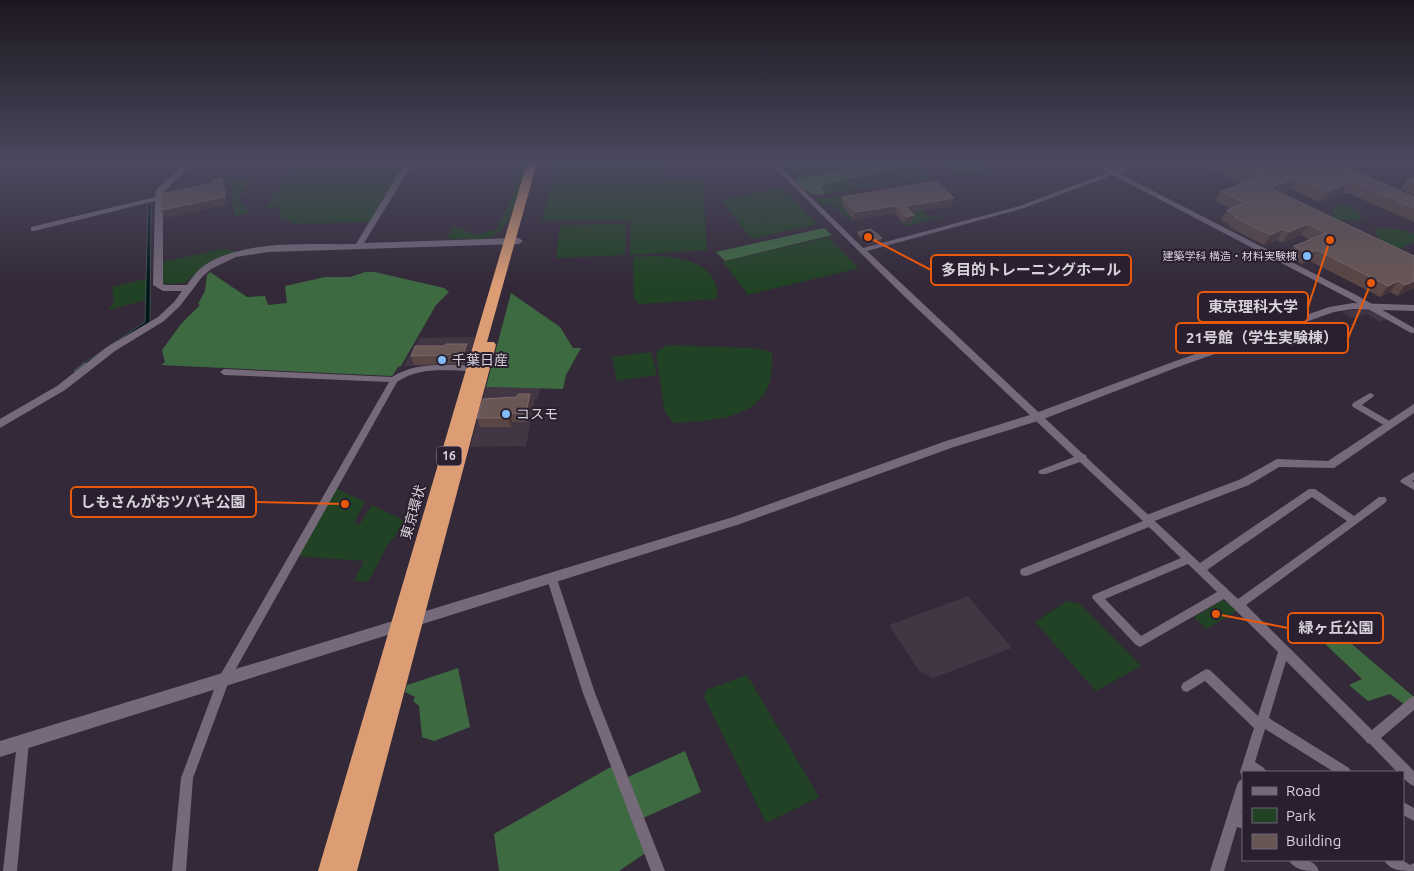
<svg xmlns="http://www.w3.org/2000/svg" width="1414" height="871" font-family="Ubuntu,'Noto Sans JP',sans-serif">
	<rect width="100%" height="100%" fill="#332938"/>
	<g fill="#423645">
		<polygon points="1352,310 1374,311 1388,319 1380,322 1367,314 1352,318 1341,312"/>
		<polygon points="475,337 467,365 404,366 420,338"/>
		<polygon points="486,387 540,388 538,399 535,399 526,446 470,447"/>
		<polygon points="968,596 1012,648 933,678 920,672 889,625"/>
	</g>
	<g fill="#214224">
		<path d="M521 163H527C520 185 513 229 491 237 478 241 461 238 448 239L452 226 477 235 496 229 511 201Z"/>
		<polygon points="559,163 663,163 662,177 556,178"/>
		<polygon points="782,163 869,163 797,179 795,177 803,174 791,171"/>
		<polygon points="904,163 912,163 928,179 825,194 826,191 821,189 824,184 905,167"/>
		<polygon points="946,163 981,163 989,170 958,174"/>
		<polygon points="402,171 370,222 295,224 285,219 282,220 279,206 264,209 289,174"/>
		<polygon points="230,177 235,182 247,178 251,181 239,196 239,202 244,205 244,210 256,211 234,216 231,185 225,178"/>
		<polygon points="703,179 707,250 630,255 630,221 542,221 552,180"/>
		<polygon points="782,187 818,224 752,239 720,200"/>
		<polygon points="850,194 857,201 852,222 832,205 823,206 817,199"/>
		<polygon points="1340,204 1354,208 1362,214 1362,219 1353,221 1331,220 1332,210"/>
		<polygon points="922,210 929,217 951,214 905,227 894,215 904,224 904,213"/>
		<polygon points="626,224 625,255 556,258 560,225"/>
		<polygon points="1379,228 1404,230 1414,234 1414,242 1392,252 1378,238 1374,230"/>
		<polygon points="828,237 859,268 748,295 723,262"/>
		<polygon points="222,249 238,251 204,267 185,283 163,284 161,262"/>
		<path d="M651 256C679 256 720 262 717 299L639 304 634 299 633 257Z"/>
		<polygon points="146,279 146,300 108,310 114,301 112,287"/>
		<path d="M667 345 753 348 772 352C772 367 773 385 762 397 742 421 702 421 673 423L664 409 656 352Z"/>
		<polygon points="651,352 657,375 617,381 612,357"/>
		<polygon points="336,488 365,502 354,522 359,525 372,505 405,521 386,548 368,582 354,581 364,561 296,556"/>
		<polygon points="1223,600 1238,610 1206,629 1194,617"/>
		<polygon points="1067,601 1080,604 1141,666 1096,691 1035,622"/>
		<polygon points="747,675 819,797 766,823 704,697 706,690"/>
	</g>
	<g fill="#3e6a41">
		<path d="M869 163H904L906 167 825 184 821 188 826 191 825 194C809 197 805 190 794 180Z"/>
		<polygon points="824,228 832,235 725,261 716,252"/>
		<polygon points="210,272 247,297 265,296 268,305 287,303 285,286 325,277 350,277 365,272 375,272 444,288 449,292 436,305 401,366 398,367 392,376 161,365 165,362 162,350 181,324 200,305 198,304 205,291 207,275"/>
		<polygon points="511,293 560,327 573,348 581,348 566,375 563,389 486,387"/>
		<polygon points="1333,628 1414,697 1405,705 1390,694 1368,701 1349,685 1362,679 1319,638"/>
		<polygon points="458,668 470,727 434,741 422,737 419,706 413,701 415,697 405,692 407,685"/>
		<polygon points="685,751 701,792 641,819 628,777"/>
		<polygon points="614,765 647,852 619,871 499,871 494,834"/>
	</g>
	<polygon fill="#001718" stroke="#414f53" points="151,203 150,322 84,365 81,365 145,322 148,204"/>
	<g fill="none" stroke-linecap="round" stroke-linejoin="round">
		<polyline stroke="#414f53" stroke-width="2.5" points="75,371 85,363"/>
		<g fill="#75697a" fill-rule="evenodd">
			<polygon points="0,163 40,163 37,165 0,166"/>
			<path d="M770 163H776L863 248 1020 206 1109 172 1092 163H1099L1114 170 1134 163H1142L1118 173 1358 296 1414 328V333H1411L1352 300 1113 175 1024 208 867 251 1083 454 1086 455 1087 458 1200 563 1309 489H1315L1354 516 1379 497H1385L1387 500 1385 503 1246 605 1372 730 1410 698 1414 696V710L1381 738 1414 771V786L1410 784 1403 778V772H1397L1370 744 1367 743 1365 740 1286 661 1269 718 1349 768 1351 772H1334L1265 729 1255 762 1264 768 1266 772H1243V777L1242 776 1240 772 1254 728 1205 681 1187 692 1183 691 1181 687 1183 683 1206 669 1210 670 1258 716 1278 652 1224 599 1140 647 1136 645 1092 598 1093 595 1181 558 1149 527 1029 575 1025 576 1021 575 1020 572 1021 569 1143 521 1080 462 1046 474H1040L1038 472 1040 470 1074 457 904 296ZM1312 497 1347 521 1238 599 1207 570ZM1188 564 1217 592 1141 636 1105 599Z"/>
			<path d="M442 365H474L478 368 474 371C447 371 420 366 397 382L229 681 193 778 186 871H172L181 778 218 679 389 382 224 375 220 372 224 369 392 377C408 367 424 365 442 365Z"/>
			<polygon points="1370,393 1373,394 1374,396 1362,405 1393,423 1394,425 1393,427 1387,427 1353,407 1352,405 1353,403"/>
			<polygon points="1414,472 1414,480 1412,481 1414,482 1414,490 1402,483 1400,481 1402,479"/>
			<polygon points="552,575 556,576 595,693 665,871 651,871 583,693 547,579 548,576"/>
			<polygon points="23,736 27,738 29,742 17,871 3,871 17,742 19,738"/>
			<polygon points="1243,779 1243,807 1241,814 1243,815 1243,829 1237,827 1224,871 1210,871 1237,785 1239,781"/>
			<polygon points="1403,802 1414,808 1414,821 1403,815"/>
			<path d="M1289 860C1301 859 1314 858 1319 871 1307 871 1295 871 1289 860Z"/>
			<path d="M1384 860H1402L1410 865 1414 863V871C1402 871 1390 871 1384 860Z"/>
		</g>
		<g fill="#75697a" fill-rule="evenodd">
			<path d="M185 163H193L163 193V195L175 192 179 194 163 199V284L165 285H187C192 278 197 270 205 265 244 239 310 245 356 244L405 163H413L364 243 519 238 523 241 519 244 268 252 236 257 211 269 202 277 180 306 164 321 115 351 65 390 0 428V419L57 386 107 347 158 317 174 302 182 291H163L153 285 155 201 34 231H31V227L155 197 156 190Z"/>
			<polygon points="1353,303 1414,305 1414,311 1353,309 1334,312 1178,367 1041,420 954,447 740,524 0,757 0,741 733,517 946,441 1033,414 1170,363 1329,307"/>
			<polygon points="1414,404 1414,413 1334,468 1279,467 1249,485 1152,522 1148,524 1144,522 1142,519 1144,516 1241,479 1277,459 1328,461"/>
		</g>
		<polygon fill="#dc9d75" fill-rule="evenodd" points="527,163 537,163 487,342 494,342 496,345 357,871 318,871"/>
	</g>
	<g fill="#5a4644">
		<polygon points="1201,163 1337,163 1414,197 1414,222 1350,194 1343,193 1320,202 1290,189 1279,193 1414,256 1414,288 1397,296 1390,292 1380,297 1310,261 1302,264 1287,257 1294,246 1311,240 1301,235 1282,243 1277,240 1264,245 1229,227 1230,225 1221,220 1227,210 1230,208 1216,201 1221,191 1243,183"/>
		<polygon points="1414,177 1414,195 1401,189 1407,180"/>
		<polygon points="842,197 952,206 911,212 914,215 912,222 904,224 895,213 854,220 841,204"/>
		<polygon points="858,232 882,238 881,241 868,245 857,235"/>
		<polygon points="469,353 466,363 414,365 411,356"/>
		<polygon points="530,394 532,403 528,422 512,422 511,427 480,427 477,418 517,397"/>
	</g>
	<g fill="#453439">
		<polygon points="222,178 225,186 228,205 165,218 161,210 225,197"/>
		<polygon points="1295,178 1290,189 1264,199 1270,188"/>
		<polygon points="1349,183 1343,193 1320,202 1326,192"/>
		<polygon points="954,198 952,206 904,213 905,206"/>
		<polygon points="896,206 895,213 854,220 855,212"/>
		<polygon points="914,215 912,222 904,224 906,217"/>
		<polygon points="1308,224 1301,235 1282,243 1289,232"/>
		<polygon points="1283,229 1277,240 1264,245 1270,235"/>
		<polygon points="882,238 881,241 868,245 868,242"/>
		<polygon points="1317,250 1310,261 1302,264 1308,254"/>
		<polygon points="1398,281 1390,292 1380,297 1388,286"/>
		<polygon points="1414,281 1414,288 1397,296 1405,285"/>
		<polygon points="467,344 469,353 466,363 463,354"/>
		<polygon points="530,394 532,403 528,422 526,413"/>
		<polygon points="510,413 512,422 511,427 508,418"/>
	</g>
	<g fill="#685655" stroke="#7a696a">
		<polygon points="1227,163 1337,163 1414,197 1414,208 1356,183 1349,183 1326,192 1295,178 1270,188 1414,256 1414,281 1405,285 1398,281 1388,286 1317,250 1308,254 1294,246 1326,233 1308,224 1289,232 1283,229 1270,235 1234,217 1237,216 1227,210 1246,203 1221,191 1259,177"/>
		<polygon points="1414,177 1414,183 1407,180"/>
		<polygon points="222,178 225,197 161,210 161,194 214,183 213,180"/>
		<polygon points="937,181 954,198 905,206 914,215 906,217 896,206 855,212 842,197"/>
		<polygon points="871,229 882,238 868,242 858,232"/>
		<polygon points="446,344 467,344 463,354 411,356 415,346 444,346"/>
		<polygon points="518,394 530,394 526,413 510,413 508,418 477,418 483,399 517,397"/>
	</g>
	<linearGradient id="sky" x2="0" y2="1"><stop stop-color="#1c171f"/><stop offset="0.57" stop-color="#4a495e"/><stop offset="1" stop-color="#4a495e" stop-opacity="0"/></linearGradient>
	<rect width="1414" height="285" fill="url(#sky)"/>
	<g fill="#82bcfa" stroke="#291f2e" stroke-width="2">
		<circle cx="1307" cy="256" r="5"/>
		<circle cx="442" cy="360" r="5"/>
		<circle cx="506" cy="414" r="5"/>
	</g>
	<g text-anchor="middle" stroke-width="4" stroke-linejoin="round" paint-order="stroke">
		<g font-size="11" fill="#d8d2dc" stroke="#291f2e" text-anchor="end">
			<text x="1297" y="260">建築学科 構造・材料実験棟</text>
		</g>
		<rect fill="#291f2e" stroke="#a49ca8" stroke-width="1" x="436.5" y="446.5" width="25" height="19" rx="4"/>
		<g font-size="12" font-weight="bold" fill="#d8d2dc">
			<text x="449" y="460">16</text>
		</g>
		<g font-size="14" fill="#d8d2dc" stroke="#291f2e" text-anchor="start">
			<text x="452" y="365">千葉日産</text>
			<text x="516" y="419">コスモ</text>
		</g>
		<g font-size="14" fill="#d8d2dc" stroke="#291f2e">
			<text transform="translate(413 512) rotate(-74)" y="5">東京環状</text>
		</g>
	</g>
	<path fill="none" stroke="#e8590c" stroke-width="2" d="M868 237L931 270M1330 240L1308 307M1371 283L1348 338M345 504L256 502M1216 614L1288 628"/>
	<g fill="#e8590c" stroke="#291f2e" stroke-width="2">
		<circle cx="868" cy="237" r="5"/>
		<circle cx="1330" cy="240" r="5"/>
		<circle cx="1371" cy="283" r="5"/>
		<circle cx="345" cy="504" r="5"/>
		<circle cx="1216" cy="614" r="5"/>
	</g>
	<g fill="#291f2e" stroke="#e8590c" stroke-width="2">
		<rect x="931" y="255" width="200" height="30" rx="5"/>
		<rect x="1198" y="292" width="110" height="30" rx="5"/>
		<rect x="1176" y="323" width="172" height="30" rx="5"/>
		<rect x="71" y="487" width="185" height="30" rx="5"/>
		<rect x="1288" y="613" width="95" height="30" rx="5"/>
	</g>
	<g font-size="15" text-anchor="middle" font-weight="bold" fill="#d8d2dc">
		<text x="1031" y="275">多目的トレーニングホール</text>
		<text x="1253" y="312">東京理科大学</text>
		<text x="1262" y="343">21号館（学生実験棟）</text>
		<text x="163" y="507">しもさんがおツバキ公園</text>
		<text x="1336" y="633">緑ヶ丘公園</text>
	</g>
	<rect x="1242" y="771" width="162" height="90" fill="#291f2e" stroke="#6f6774"/>
	<rect x="1252" y="787" width="25" height="8" fill="#75697a" stroke="#6f6774"/>
	<text x="1286" y="796" font-size="15" fill="#d8d2dc">Road</text>
	<rect x="1252" y="808" width="25" height="15" fill="#214224" stroke="#6f6774"/>
	<text x="1286" y="821" font-size="15" fill="#d8d2dc">Park</text>
	<rect x="1252" y="834" width="25" height="15" fill="#685655" stroke="#6f6774"/>
	<text x="1286" y="846" font-size="15" fill="#d8d2dc">Building</text>
</svg>
